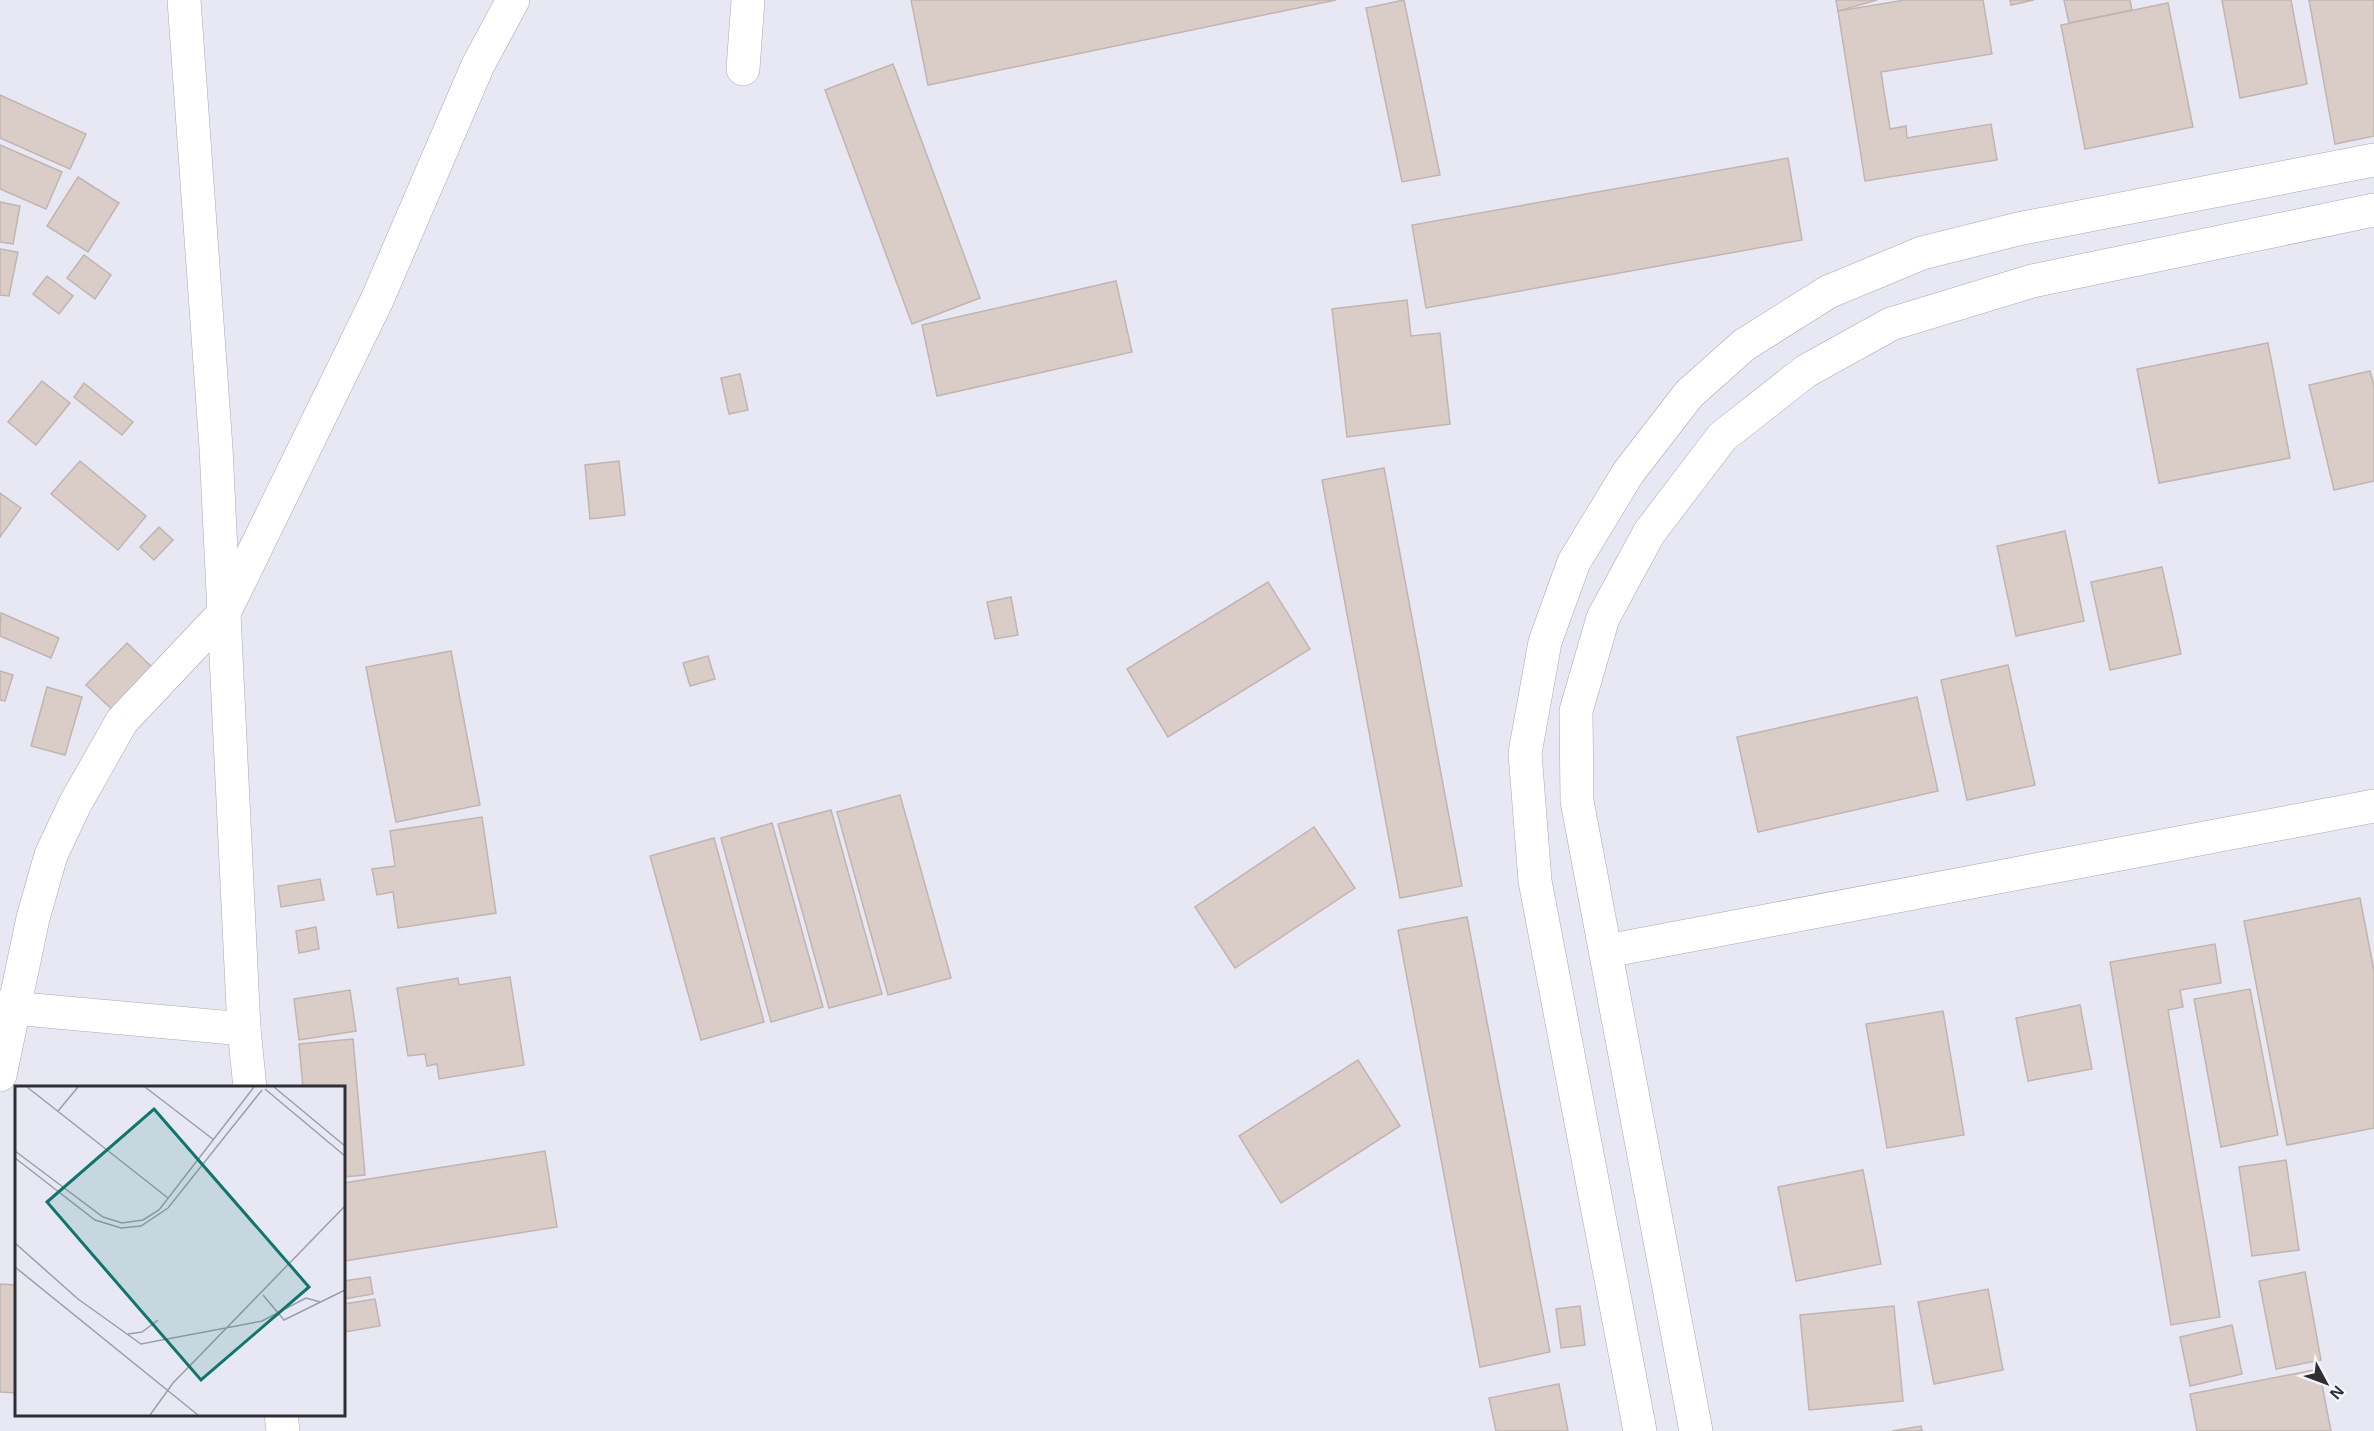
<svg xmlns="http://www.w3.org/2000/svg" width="2374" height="1431" font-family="Helvetica,sans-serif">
	<rect width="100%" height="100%" fill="#e8e8f4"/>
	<g fill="#dacdc8" stroke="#c1b5b0" stroke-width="1.5">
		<polygon points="911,0 1336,0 928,85"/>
		<polygon points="1404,0 1440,175 1402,182 1366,8"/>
		<polygon points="1836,0 1877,0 1838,11"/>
		<polygon points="1905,0 1983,0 1992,54 1881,72 1890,129 1906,126 1907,138 1991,124 1997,160 1865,181 1838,11"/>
		<polygon points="2010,0 2034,0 2011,5"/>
		<polygon points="2064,0 2130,0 2132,10 2069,23"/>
		<polygon points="2222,0 2291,0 2307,84 2240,98"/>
		<polygon points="2309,0 2374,0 2374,136 2335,144"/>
		<polygon points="2168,3 2193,127 2085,149 2061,25"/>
		<polygon points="893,64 980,298 912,324 825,90"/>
		<polygon points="0,95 86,134 70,169 0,138"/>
		<polygon points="0,145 62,172 46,209 0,189"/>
		<polygon points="1788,158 1802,240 1426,308 1412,225"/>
		<polygon points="78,177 119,203 88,252 47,226"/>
		<polygon points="0,202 20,206 13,244 0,242"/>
		<polygon points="0,249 18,252 9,296 0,295"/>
		<polygon points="84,255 111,275 95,299 67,278"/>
		<polygon points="47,276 73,296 59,314 33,294"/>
		<polygon points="1116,281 1132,352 937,396 922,325"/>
		<polygon points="1407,300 1411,336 1440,333 1450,424 1347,437 1332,309"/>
		<polygon points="2268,343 2290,458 2159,483 2137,369"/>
		<polygon points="2370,371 2374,386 2374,481 2334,490 2309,385"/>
		<polygon points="740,374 748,410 729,414 721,378"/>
		<polygon points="42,381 70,403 36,445 8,422"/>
		<polygon points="84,383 133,422 122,435 74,397"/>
		<polygon points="80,461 146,516 118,550 51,494"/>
		<polygon points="619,461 625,515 590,519 585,465"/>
		<polygon points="1384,468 1462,886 1400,898 1322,480"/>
		<polygon points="0,493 21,508 0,537"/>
		<polygon points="159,527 173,540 154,560 140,547"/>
		<polygon points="2065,531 2084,621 2016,636 1997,546"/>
		<polygon points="2162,567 2181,654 2110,670 2091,582"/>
		<polygon points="1268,582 1310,649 1168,737 1127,669"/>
		<polygon points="1011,597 1018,635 995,639 987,602"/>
		<polygon points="1,613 59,638 51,658 0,636"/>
		<polygon points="127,643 156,671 116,713 86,685"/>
		<polygon points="451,651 480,805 396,822 366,667"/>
		<polygon points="708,656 715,679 690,686 683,663"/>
		<polygon points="2008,665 2035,785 1967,800 1941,680"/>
		<polygon points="0,671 13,675 5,701 0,700"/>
		<polygon points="47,687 82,697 65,755 31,746"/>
		<polygon points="1917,697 1938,791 1758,832 1737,737"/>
		<polygon points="900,795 951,978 888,995 837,812"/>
		<polygon points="831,810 882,994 829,1008 778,824"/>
		<polygon points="482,817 496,913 398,928 393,892 377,895 372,869 395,866 390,831"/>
		<polygon points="772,823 823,1007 771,1022 721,838"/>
		<polygon points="1314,827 1355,888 1235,968 1195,907"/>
		<polygon points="714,838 764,1022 701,1040 650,856"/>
		<polygon points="320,879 324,900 281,907 278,886"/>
		<polygon points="2360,898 2374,971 2374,1128 2287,1145 2244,921"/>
		<polygon points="1467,917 1550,1352 1480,1367 1398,930"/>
		<polygon points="316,927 319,949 299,953 296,931"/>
		<polygon points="2215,944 2221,983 2180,990 2183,1007 2168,1010 2220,1317 2171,1325 2110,962"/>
		<polygon points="510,977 524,1065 439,1079 437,1064 427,1066 425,1054 408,1056 397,988 458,978 459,985"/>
		<polygon points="2250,989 2278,1135 2221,1147 2194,999"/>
		<polygon points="350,990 356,1031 299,1040 294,999"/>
		<polygon points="2080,1005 2092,1069 2028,1081 2016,1018"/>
		<polygon points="1943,1011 1964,1135 1887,1148 1866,1024"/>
		<polygon points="353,1039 365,1175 344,1177 344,1088 303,1088 299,1044"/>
		<polygon points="1358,1060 1400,1126 1281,1203 1239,1136"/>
		<polygon points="545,1151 557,1227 344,1261 344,1183"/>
		<polygon points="2286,1160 2299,1250 2252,1256 2239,1167"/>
		<polygon points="1863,1170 1881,1264 1796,1281 1778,1187"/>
		<polygon points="2305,1272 2321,1360 2276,1369 2259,1281"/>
		<polygon points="370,1277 373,1294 344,1299 344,1281"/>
		<polygon points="0,1284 16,1285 16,1393 0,1392"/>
		<polygon points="1988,1289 2003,1370 1934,1384 1918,1302"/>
		<polygon points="375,1299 380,1326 344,1332 344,1304"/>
		<polygon points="1580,1306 1585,1345 1561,1348 1556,1309"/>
		<polygon points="1894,1306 1903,1401 1809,1410 1800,1315"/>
		<polygon points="2232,1325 2242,1374 2190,1386 2180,1337"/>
		<polygon points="2319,1369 2331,1431 2197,1431 2190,1394"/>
		<polygon points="1559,1384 1568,1431 1496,1431 1489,1398"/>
		<polygon points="1921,1426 1922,1431 1892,1431"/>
	</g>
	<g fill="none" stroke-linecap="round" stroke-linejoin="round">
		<defs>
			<g id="minor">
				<polyline points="184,0 216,448 244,1029 250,1088"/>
				<polyline points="743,69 748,0"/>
				<polyline points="1607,951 2374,806"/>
				<polyline points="0,1007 244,1029"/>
				<polyline points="0,1075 33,918 51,855 75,804 122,721 224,613 377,300 478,65 513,0"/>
				<polyline points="281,1414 283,1431"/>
			</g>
			<g id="tertiary">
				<polyline points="1640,1431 1535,881 1525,753 1545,642 1574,562 1628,473 1689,394 1744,345 1828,292 1922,253 2018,229 2374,160"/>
				<polyline points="1696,1431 1577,801 1576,711 1603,618 1649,533 1722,437 1806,371 1891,324 2032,281 2374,210"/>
			</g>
		</defs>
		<use href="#minor" stroke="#a8a9b4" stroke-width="34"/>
		<use href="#tertiary" stroke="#a8a9b4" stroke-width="34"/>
		<use href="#minor" stroke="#fff" stroke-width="33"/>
		<use href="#tertiary" stroke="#fff" stroke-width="33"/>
	</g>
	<g transform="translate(15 1086)">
		<rect width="330" height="330" fill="#e8e8f4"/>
		<path fill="none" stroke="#9e9ea7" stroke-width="1.5" d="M12 1 153 112M130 1 199 54M259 1 330 60M250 3 330 70M43 25 63 1M0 65 88 131 107 137 128 134 144 124 239 1M0 72 80 134 106 142 126 140 153 122 247 4M0 157 63 213 126 258 247 235 291 212 305 216M0 181 183 329M248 209 269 234 330 204M113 248 127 246 143 234M135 329 158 297 330 120"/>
		<path fill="#0f766e" fill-opacity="0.15" stroke="#0f766e" stroke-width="3" d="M139 23 294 201 186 294 32 116Z"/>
		<rect width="330" height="330" fill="none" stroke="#2e2e33" stroke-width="3"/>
	</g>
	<g transform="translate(2326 1383) rotate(131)" stroke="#f5f6fd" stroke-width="4.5" paint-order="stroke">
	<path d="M0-4.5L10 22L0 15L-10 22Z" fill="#2e2e33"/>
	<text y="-9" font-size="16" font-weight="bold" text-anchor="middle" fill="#2e2e33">N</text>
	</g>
</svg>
